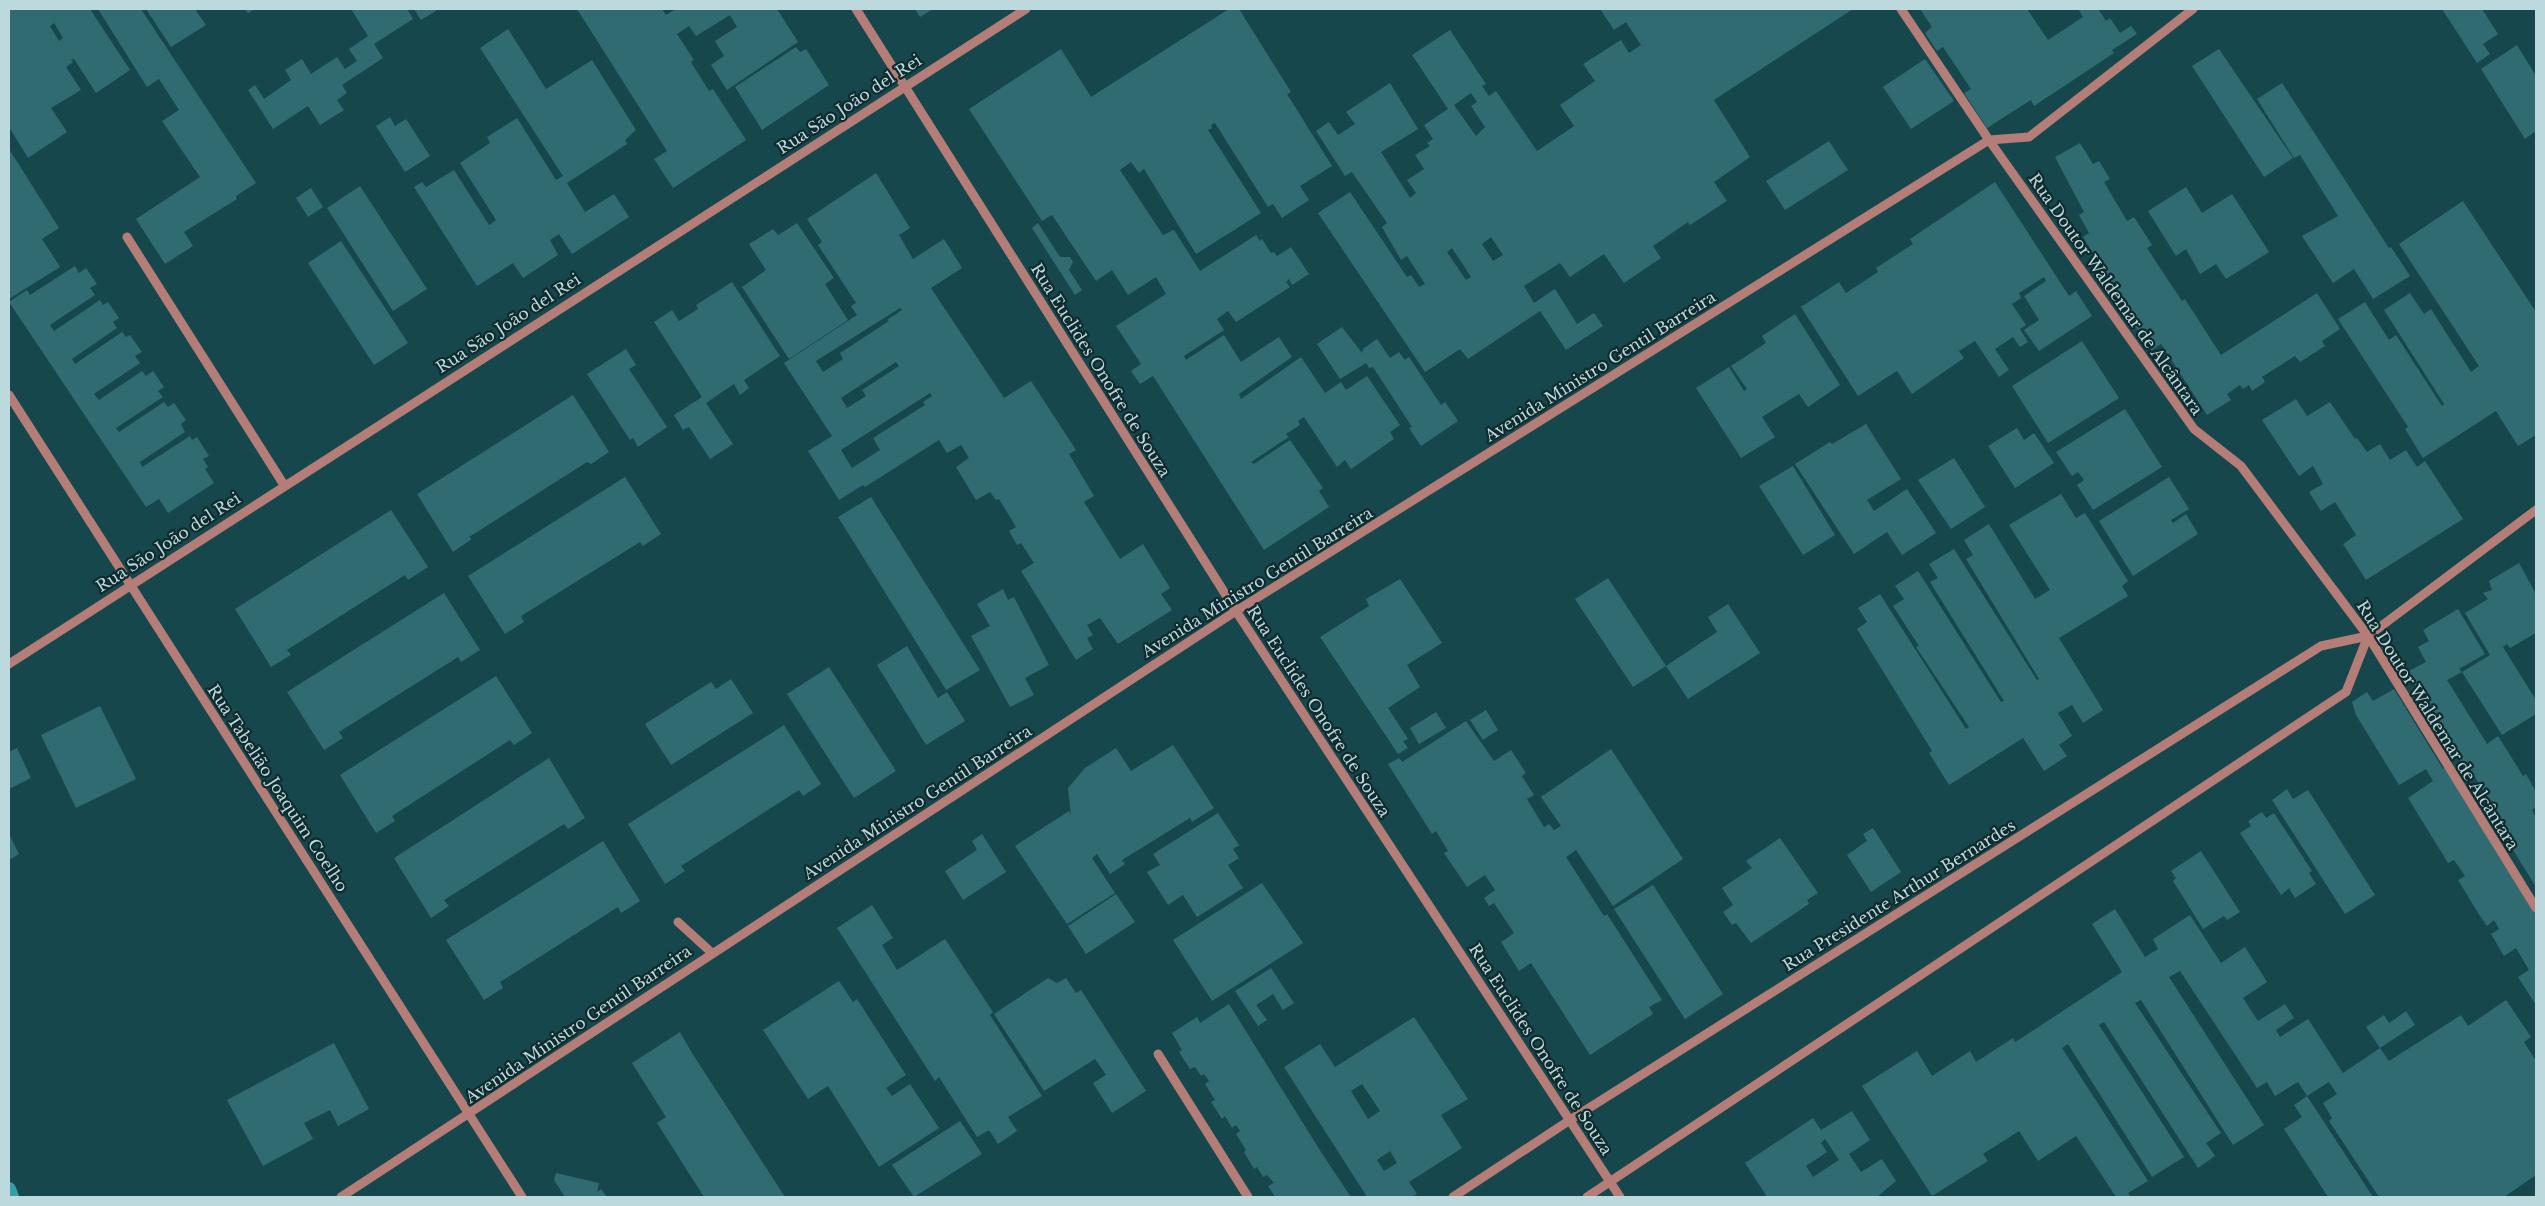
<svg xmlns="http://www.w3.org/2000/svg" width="2545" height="1206" font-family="'Libre Baskerville',serif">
	<rect width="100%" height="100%" fill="#16474d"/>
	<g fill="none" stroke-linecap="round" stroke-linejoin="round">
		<polyline stroke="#379da8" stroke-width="14" points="9,1189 12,1197"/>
	</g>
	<g fill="#306b72" fill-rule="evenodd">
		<path d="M9 9H90L130 70 96 93 74 59 71 60 73 62 66 67 81 90 51 108 67 132 28 158 9 127ZM54 23 63 38 59 41 50 26Z"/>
		<polygon points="98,9 141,9 256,183 236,196 237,199 184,232 193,246 165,264 136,219 200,177 162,121 179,110 159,79 147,87"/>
		<polygon points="146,9 199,9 196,11 206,25 171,47"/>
		<polygon points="245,9 255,9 248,13"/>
		<polygon points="351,9 407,9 413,19 374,44 383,58 342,85 347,93 337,100 344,110 320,125 308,106 273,129 248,90 255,85 264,99 291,80 285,70 302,59 311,74 337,57 345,69 357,61 349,49 368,36"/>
		<polygon points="414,9 439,9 421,20"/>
		<polygon points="577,9 662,9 666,15 676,9 777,9 798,42 727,90 711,65 724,56 715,41 737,27 730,15 696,36 689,26 677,34 694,60 691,62 709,91 713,89 746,140 673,188 654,159 667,151"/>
		<polygon points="915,9 933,9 920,17"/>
		<polygon points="1229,9 1239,9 1291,92 1287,94 1332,166 1300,186 1309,200 1282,218 1273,204 1268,207 1215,123 1211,125 1212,128 1208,130 1261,213 1196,254 1144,169 1139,173 1131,162 1120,170 1163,235 1174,230 1200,271 1256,235 1260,241 1262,239 1271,253 1274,252 1277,256 1291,247 1309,274 1292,285 1289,279 1286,282 1290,287 1236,322 1228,311 1217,319 1224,330 1184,356 1186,360 1224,335 1241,362 1279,337 1292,357 1239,394 1241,399 1301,357 1325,393 1341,382 1346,390 1367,376 1400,425 1390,432 1394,439 1351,469 1345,460 1337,467 1304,417 1298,421 1300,425 1286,434 1289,437 1251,462 1254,464 1290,440 1323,488 1319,491 1329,507 1264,550 1153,376 1140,384 1131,371 1141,364 1116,326 1166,294 1156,277 1128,295 1112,270 1096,281 1052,215 1042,221 969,109 1061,49 1091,97"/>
		<path d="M1600 9H1853L1714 100 1750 157 1714 182 1727 201 1690 225 1688 222 1653 246 1661 258 1624 283 1604 254 1570 277 1560 263 1524 286 1534 303 1555 289 1577 324 1594 313 1603 326 1566 350 1540 311 1468 359 1460 349 1425 372 1318 213 1350 192 1407 277 1411 275 1419 287 1425 284 1407 256 1401 260 1382 227 1387 223 1352 172 1345 176 1316 131 1329 122 1338 135 1355 124 1346 112 1390 83 1418 129 1381 152 1410 198 1416 193 1407 180 1424 169 1415 155 1430 146 1427 143 1433 139 1424 125 1448 109 1412 55 1450 30 1486 84 1482 86 1489 96 1496 91 1537 151 1574 126 1560 105 1595 81 1583 64 1621 40 1629 53 1641 45 1626 22 1614 30ZM1471 93 1477 102 1471 106 1485 127 1476 136 1454 105ZM1491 237 1503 255 1493 261 1482 244ZM1452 248 1471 277 1466 280 1447 252Z"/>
		<polygon points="1920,9 2027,9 2048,40 2083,17 2078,9 2098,9 2106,21 2110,18 2120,33 2131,26 2137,34 2112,50 2114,53 2034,106 2031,100 1987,128 1964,93 1971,89 1943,47 1937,51 1925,33 1932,27"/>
		<polygon points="2442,9 2482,9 2498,34 2483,44 2490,54 2477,63"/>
		<polygon points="508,29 546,89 592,60 636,130 625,140 627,144 567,183 585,212 614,194 629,217 572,254 559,234 550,240 558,255 523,278 513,263 477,286 414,187 422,182 426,187 454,170 489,225 491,224 496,220 460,163 490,143 487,137 517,118 556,180 563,176 480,48"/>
		<polygon points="2517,45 2536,76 2536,131 2525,139 2481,69"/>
		<polygon points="796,47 800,52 806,49 829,85 762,130 735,87"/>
		<polygon points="2219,49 2293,158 2264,177 2192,66"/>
		<polygon points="1925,59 1954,101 1911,129 1883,87"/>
		<polygon points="2282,83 2389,248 2391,247 2410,276 2373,299 2354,269 2333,283 2302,236 2338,216 2300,155 2294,158 2257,99"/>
		<polygon points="390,117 395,126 406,119 430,156 405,172 376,126"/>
		<polygon points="1829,141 1848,170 1785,210 1766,181"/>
		<polygon points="2080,143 2093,164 2099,161 2110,179 2104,182 2127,221 2134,217 2152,245 2147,248 2160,268 2182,301 2185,299 2221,355 2317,293 2340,329 2322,341 2325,346 2300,362 2295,356 2262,377 2265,382 2252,391 2249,385 2243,389 2240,385 2227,394 2231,400 2207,415 2161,344 2151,351 2101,274 2104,272 2083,237 2089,233 2079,215 2084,212 2055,157"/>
		<polygon points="9,149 59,228 42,239 60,267 9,299"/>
		<path d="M876 173 910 228 899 235 913 259 944 239 962 268 931 288 1004 398 1031 381 1076 450 1069 454 1094 496 1084 502 1120 559 1143 544 1170 588 1161 594 1172 610 1118 644 1100 618 1087 625 1093 635 1087 638 1093 649 1076 660 1021 571 1034 563 1021 543 1017 545 1009 531 1016 527 999 499 996 500 990 492 976 500 956 467 969 458 961 445 947 453 939 440 865 487 863 485 839 500 808 451 832 436 784 363 857 315 851 306 856 303 818 245 822 242 807 219ZM900 308 902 310 887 320 889 321 840 353 843 359 823 372 816 361ZM896 362 899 366 862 390 866 396 847 408 841 398ZM930 393 932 396 923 402 925 405 873 438 880 450 852 468 841 450Z"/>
		<polygon points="1995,182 2069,296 2076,291 2092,316 2039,351 2024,330 2039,320 2024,296 2046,281 2044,277 2019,293 2021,298 2012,304 2026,325 2020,329 2028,342 2020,347 2013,337 1995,349 2009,370 1999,377 1975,341 1959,351 1964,358 1912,394 1897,371 1858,396 1801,307 1839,282 1846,293 1878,272 1876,268 1913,244 1910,239 1913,237"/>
		<polygon points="360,186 427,289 393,311 327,208"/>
		<polygon points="2186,187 2202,213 2232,194 2269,252 2226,279 2216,264 2200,274 2186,249 2176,256 2148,211"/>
		<polygon points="311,188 323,207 308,217 296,198"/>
		<polygon points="2463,201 2536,312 2536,435 2518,446 2496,411 2423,458 2405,429 2408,427 2338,319 2365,302 2389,340 2396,335 2442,406 2444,404 2384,310 2410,293 2424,314 2431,309 2471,372 2479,366 2399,244"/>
		<polygon points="797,223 834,278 825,284 848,320 789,359 742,287 766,270 749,244 773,229 778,235"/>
		<polygon points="1038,223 1060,257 1070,257 1073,262 1069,270 1082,290 1075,295 1032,228"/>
		<polygon points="341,241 408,343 374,365 308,263"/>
		<polygon points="75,266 79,273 86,268 97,284 90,288 95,295 50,325 54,331 100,300 103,305 108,302 119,318 113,322 117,328 72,359 75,364 122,332 126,337 130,335 142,352 135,356 140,363 94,394 99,400 142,371 146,376 153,371 164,387 158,391 163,397 116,428 119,432 164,402 168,407 174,403 186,420 181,424 185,432 140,462 142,467 190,436 192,440 197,437 209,456 203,459 208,467 205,469 214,483 168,513 159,499 146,507 9,302 27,290 30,295"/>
		<polygon points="732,282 780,356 744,380 749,388 740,395 734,384 706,403 733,444 710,459 689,427 683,430 674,415 702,397 654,322 672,310 679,321 698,309 696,305"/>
		<polygon points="1795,314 1840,385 1808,407 1799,394 1762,417 1775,437 1741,458 1696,388 1729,367 1744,391 1747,389 1731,366 1766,343 1762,336"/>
		<polygon points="1342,327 1362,353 1363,349 1377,339 1390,358 1399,352 1405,360 1409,357 1441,405 1445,402 1458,421 1421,446 1409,428 1412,427 1373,367 1369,368 1366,363 1340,379 1317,344"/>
		<polygon points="2082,341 2119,398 2048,443 2012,386"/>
		<polygon points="626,349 636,365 629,369 667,427 638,447 633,438 630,440 587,374"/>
		<polygon points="573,395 609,452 591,464 587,462 469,537 472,539 453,552 417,494"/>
		<polygon points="2296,399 2307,416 2330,402 2355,439 2357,438 2367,452 2380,444 2390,460 2406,450 2417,467 2425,461 2463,519 2366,580 2343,544 2356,535 2335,502 2321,511 2309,492 2323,484 2313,466 2299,476 2262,420"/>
		<polygon points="2125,409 2162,467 2093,510 2077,485 2084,480 2078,472 2072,476 2056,452"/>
		<polygon points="1866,424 1901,479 1867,500 1874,511 1907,489 1936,533 1902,555 1887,532 1854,554 1795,464 1830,442 1832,444"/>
		<polygon points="2017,428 2024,440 2034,433 2054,463 2015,488 1988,446"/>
		<polygon points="1954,458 1985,507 1951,529 1918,480"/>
		<polygon points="1793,466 1835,535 1803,555 1759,486"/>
		<polygon points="625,477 661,534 643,546 640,542 521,616 524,622 505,634 468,576"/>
		<polygon points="2169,477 2189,509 2171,520 2173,523 2186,514 2198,534 2133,576 2099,521"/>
		<polygon points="2061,494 2076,518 2085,513 2128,581 2122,586 2128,596 2059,638 2103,710 2083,723 2072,705 2058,713 2072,736 2059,745 2067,756 2044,771 2023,738 1949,785 1929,753 1932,751 1857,629 1867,622 1858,608 1880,594 1966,729 1969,727 1916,647 1919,646 1893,606 1904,599 1895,586 1918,571 2001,702 2004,701 1930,582 1938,578 1929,564 1954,549 2037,680 2039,679 1966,559 1973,555 1964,540 1989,524 2035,599 2050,590 2009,525"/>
		<polygon points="871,497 980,670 946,690 838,517"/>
		<polygon points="391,510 428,567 408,580 405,575 287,650 291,655 271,667 235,609"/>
		<polygon points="2519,563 2536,594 2536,633 2510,648 2507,644 2503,647 2536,700 2536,714 2502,735 2462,672 2447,680 2487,744 2498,736 2523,776 2526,774 2536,792 2536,807 2532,810 2536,818 2536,887 2494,819 2499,816 2465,761 2462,763 2407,672 2426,662 2418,647 2429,641 2423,630 2458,609 2485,654 2459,669 2462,672 2490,655 2465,613 2488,599 2483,593 2492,590 2489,581"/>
		<polygon points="1608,578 1666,666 1633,687 1575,599"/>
		<polygon points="1400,579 1442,643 1407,665 1420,687 1388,708 1408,739 1403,741 1408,748 1398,754 1320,637 1369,606 1366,599"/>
		<polygon points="1003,589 1008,600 1014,597 1049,665 1025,678 1034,695 1010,707 971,636 990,626 977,604"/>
		<polygon points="444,593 480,650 461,662 458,657 339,732 343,738 324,750 287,692"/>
		<polygon points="1728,604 1760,653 1688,699 1666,666 1717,632 1708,617"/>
		<polygon points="907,646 938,698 947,692 965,721 926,745 877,665"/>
		<polygon points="829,667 896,771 854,798 787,694"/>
		<polygon points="496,676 532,733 514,745 510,740 392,816 395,821 376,833 340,775"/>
		<polygon points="731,679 753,713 671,765 645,724 711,682 716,689"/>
		<polygon points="2394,689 2443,769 2446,767 2536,915 2536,1005 2518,977 2529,970 2516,948 2504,956 2491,934 2499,929 2494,920 2487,926 2480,916 2458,880 2465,876 2454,860 2448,863 2408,798 2433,781 2426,769 2399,785 2356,715 2352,702 2367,692 2373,701"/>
		<polygon points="100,706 136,779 76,808 41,735"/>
		<polygon points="1486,710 1498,730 1483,740 1470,720"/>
		<polygon points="1436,712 1446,728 1419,744 1410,728"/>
		<polygon points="1466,721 1494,761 1511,750 1526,773 1522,776 1534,795 1527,799 1544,827 1549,824 1554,830 1561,826 1541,797 1611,749 1683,859 1613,906 1576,850 1566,857 1604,916 1607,914 1662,1000 1649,1007 1653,1014 1590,1055 1531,963 1519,971 1501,942 1514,933 1494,903 1489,906 1484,898 1495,890 1485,875 1467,887 1444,853 1448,851 1436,831 1432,834 1388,764 1399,758 1402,762"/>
		<polygon points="784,725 821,784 803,796 799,790 681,866 685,871 665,884 628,824"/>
		<polygon points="1173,745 1214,808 1192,822 1190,818 1122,860 1125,864 1110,874 1097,854 1092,858 1115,893 1067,924 1015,846 1069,811 1071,815 1068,788 1085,768 1116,748 1131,771"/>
		<polygon points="17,748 31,778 9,789 9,752"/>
		<polygon points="549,758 585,818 568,829 564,824 444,900 449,906 431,918 394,858"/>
		<polygon points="2287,789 2293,799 2308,790 2375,895 2345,914 2272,800"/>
		<polygon points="2262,812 2266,818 2274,813 2312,871 2309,873 2316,884 2295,898 2289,888 2281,895 2240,833 2251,826 2248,821"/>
		<polygon points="1218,813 1239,845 1233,849 1239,858 1228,865 1243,888 1197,917 1183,895 1168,905 1147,872 1160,865 1153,854"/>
		<polygon points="1873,828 1901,872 1871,892 1847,855 1867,841 1863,834"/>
		<polygon points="9,834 19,854 9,860"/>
		<polygon points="982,834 1006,872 963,900 945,871 977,850 972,841"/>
		<polygon points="1780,838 1818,893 1807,900 1809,904 1751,943 1736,923 1732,925 1723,912 1733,905 1722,888 1752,868 1746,861"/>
		<polygon points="603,841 640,901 621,913 618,907 500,982 503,988 484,1000 446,940"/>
		<polygon points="2201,851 2240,912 2227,920 2224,916 2203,929 2173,881 2176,878 2171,871"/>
		<polygon points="1262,883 1303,943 1212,1001 1173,940"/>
		<polygon points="1653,885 1723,994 1685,1019 1614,909"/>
		<polygon points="1116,894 1135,922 1086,954 1068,926"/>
		<polygon points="872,905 893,938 882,945 897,970 945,939 993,1012 990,1015 1042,1096 1008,1117 1017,1131 998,1144 989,1130 977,1137 939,1077 935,1081 837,928"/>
		<polygon points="2115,909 2145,957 2158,949 2153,939 2190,915 2221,963 2245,947 2267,982 2243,998 2258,1021 2285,1004 2294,1018 2276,1030 2280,1037 2308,1019 2343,1073 2380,1048 2389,1061 2461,1015 2468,1026 2506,1000 2531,1037 2524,1042 2536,1061 2536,1175 2504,1197 2379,1197 2329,1121 2332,1118 2323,1103 2337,1094 2329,1082 2307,1096 2298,1082 2275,1096 2267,1082 2257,1088 2180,971 2169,977 2264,1125 2233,1145 2141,1000 2135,1003 2221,1133 2206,1143 2215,1156 2198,1168 2104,1022 2099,1025 2184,1157 2152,1177 2068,1044 2062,1048 2148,1181 2128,1193 2131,1197 2116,1197 2076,1136 2038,1161 2019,1131 1983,1154 1988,1161 1932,1196 1862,1086 1917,1051 1932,1076 1970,1051 1976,1062 2013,1038 2015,1042 2017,1041 2122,972 2092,924"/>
		<polygon points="1271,968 1294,1003 1283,1010 1273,994 1256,1005 1267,1020 1258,1026 1235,991"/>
		<polygon points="1048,978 1057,983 1066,978 1076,993 1081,990 1146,1091 1112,1113 1093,1083 1106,1075 1095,1059 1044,1091 994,1014"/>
		<polygon points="839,981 853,1002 857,999 906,1075 886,1088 892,1096 910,1084 939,1128 879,1167 828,1086 808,1099 763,1030"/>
		<polygon points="1229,1004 1321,1152 1351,1197 1275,1197 1268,1186 1274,1183 1267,1175 1263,1177 1257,1167 1254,1169 1244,1152 1246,1150 1236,1134 1240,1131 1236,1125 1232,1128 1225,1116 1222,1119 1211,1102 1215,1100 1205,1084 1209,1081 1204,1074 1201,1076 1195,1067 1190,1069 1179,1052 1182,1050 1172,1033 1197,1017 1200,1023"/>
		<polygon points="2406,1011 2415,1025 2380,1048 2366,1027 2384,1015 2389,1023"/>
		<path d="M1414 1017 1468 1099 1441 1115 1462 1148 1409 1182 1417 1194 1411 1197H1367L1284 1067 1320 1044 1335 1067ZM1362 1084 1380 1111 1368 1119 1351 1091ZM1390 1151 1397 1163 1384 1171 1377 1160Z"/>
		<polygon points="680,1032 692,1053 785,1197 704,1197 657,1123 666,1117 632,1063"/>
		<polygon points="334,1043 369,1109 338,1126 330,1110 304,1123 313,1139 263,1166 227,1100"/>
		<polygon points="2307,1096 2373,1197 2328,1197 2284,1129 2302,1117 2294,1105"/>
		<path d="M1852 1111 1870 1140 1849 1154 1861 1172 1882 1159 1896 1181 1877 1197H1767L1745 1163 1813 1118 1821 1130ZM1825 1139 1839 1160 1813 1177 1806 1166 1827 1152 1821 1143Z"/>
		<polygon points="960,1121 982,1154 914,1197 892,1165"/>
		<polygon points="556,1173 599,1183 597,1192 601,1189 607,1197 565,1197 554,1180"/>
	</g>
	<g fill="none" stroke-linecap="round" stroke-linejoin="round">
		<g stroke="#b47d77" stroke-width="9">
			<polyline points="856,9 1236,611 1620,1197"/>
			<polyline points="1901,9 1989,140 2194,429 2241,466 2368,636 2536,908"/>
			<polyline points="127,237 284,485"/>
			<polyline points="9,395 522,1197"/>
			<polyline points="9,664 1026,9"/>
			<polyline points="678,922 712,953"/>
			<polyline points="1158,1054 1248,1197"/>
			<polyline points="341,1197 1236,611 1989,140 2029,137 2193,9"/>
			<polyline points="1453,1197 1570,1120 2321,646 2368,636 2536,510"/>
			<polyline points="1587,1197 2346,692 2368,636"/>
		</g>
	</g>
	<g text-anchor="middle" stroke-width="4.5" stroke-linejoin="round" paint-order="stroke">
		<g font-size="16" fill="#bcdade" stroke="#102b2e">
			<text transform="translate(849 104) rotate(-33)" y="6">Rua São João del Rei</text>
			<text transform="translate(2116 294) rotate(55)" y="6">Rua Doutor Waldemar de Alcântara</text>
			<text transform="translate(508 323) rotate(-33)" y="6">Rua São João del Rei</text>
			<text transform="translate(1600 366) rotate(-32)" y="6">Avenida Ministro Gentil Barreira</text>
			<text transform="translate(1101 370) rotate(58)" y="6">Rua Euclides Onofre de Souza</text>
			<text transform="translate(168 542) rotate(-33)" y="6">Rua São João del Rei</text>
			<text transform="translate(1257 582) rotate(-32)" y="6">Avenida Ministro Gentil Barreira</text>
			<text transform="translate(1319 711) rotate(57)" y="6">Rua Euclides Onofre de Souza</text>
			<text transform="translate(2438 725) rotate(58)" y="6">Rua Doutor Waldemar de Alcântara</text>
			<text transform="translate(278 788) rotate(57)" y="6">Rua Tabelião Joaquim Coelho</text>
			<text transform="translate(917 802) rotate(-33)" y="6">Avenida Ministro Gentil Barreira</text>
			<text transform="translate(1899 895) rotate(-32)" y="6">Rua Presidente Arthur Bernardes</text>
			<text transform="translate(578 1024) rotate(-34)" y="6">Avenida Ministro Gentil Barreira</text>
			<text transform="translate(1541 1049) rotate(57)" y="6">Rua Euclides Onofre de Souza</text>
		</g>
	</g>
	<rect width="2545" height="1206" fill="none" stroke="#bcdade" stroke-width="20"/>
</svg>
